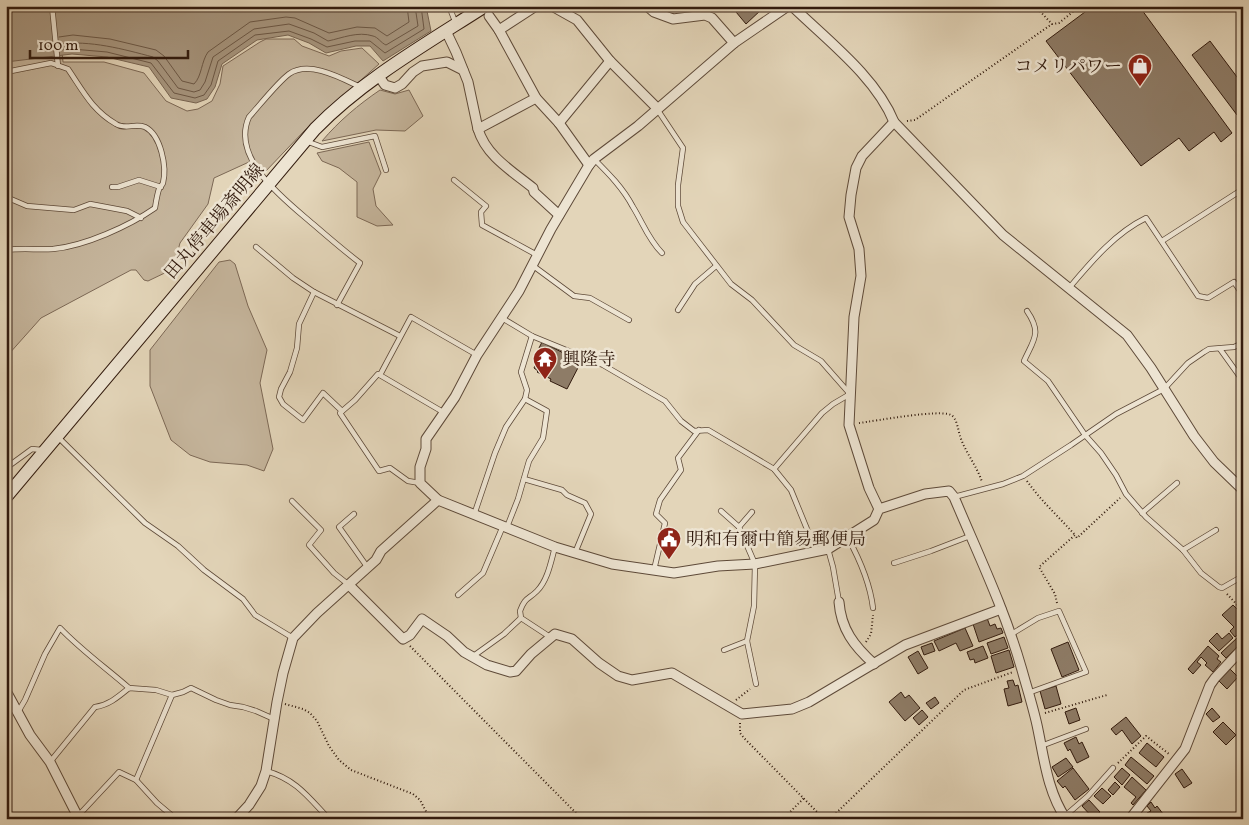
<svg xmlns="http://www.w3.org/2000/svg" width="1249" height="825" font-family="Vollkorn,'Noto Serif JP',serif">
	<rect width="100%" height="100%" fill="#e3d5b9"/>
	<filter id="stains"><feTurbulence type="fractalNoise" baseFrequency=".004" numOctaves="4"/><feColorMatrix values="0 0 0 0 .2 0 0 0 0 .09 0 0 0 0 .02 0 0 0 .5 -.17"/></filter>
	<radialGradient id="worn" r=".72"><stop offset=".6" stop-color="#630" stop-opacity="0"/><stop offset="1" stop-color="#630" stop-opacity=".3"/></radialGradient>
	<g fill="#c5b59c" stroke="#7c6855">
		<polygon points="6,6 58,6 63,62 104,62 144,73 166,101 187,111 198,109 212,101 220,84 223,66 260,42 266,39 294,39 302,46 329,56 341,51 362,48 379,64 306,129 265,172 249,162 214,178 208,204 180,243 173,269 148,281 144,280 136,270 131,270 41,318 8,355 6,369"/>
		<path d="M380 90 395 94 409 90 423 116 405 131 376 130 322 141C339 121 358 105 380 90Z"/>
		<polygon points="369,142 381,173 373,189 376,206 393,225 377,226 357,217 357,182 339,168 322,161 317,153"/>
		<polygon points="230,260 235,264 248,306 267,350 260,383 273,449 264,471 247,465 210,462 190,455 171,440 150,386 150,350 219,262"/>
	</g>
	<polygon fill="#a7967f" stroke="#786552" points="6,6 426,6 431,31 383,61 370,46 356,46 326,53 309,43 288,35 257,40 222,64 215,87 207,99 196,103 171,98 149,67 107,57 72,54 6,62"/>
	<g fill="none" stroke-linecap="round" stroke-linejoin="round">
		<g stroke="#6c5846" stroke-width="1">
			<path d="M59 37 73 35 110 39 156 50 164 56 182 81 194 84C202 76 201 62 208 52L250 22 286 17 295 18 329 33 357 27 375 28 387 36 409 22 407 6"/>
			<path d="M59 44C90 40 123 49 153 57L158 61 178 88 194 92 200 90 205 82 213 57 254 29 289 24 314 33 328 41C342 38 358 31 373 36 378 37 381 43 386 45L418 26 415 6"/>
			<polyline points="60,50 72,49 107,52 151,63 174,93 195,98 204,95 211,85 218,61 255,35 289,31 311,39 327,47 355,41 370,41 385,53 424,29 421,6"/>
		</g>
	</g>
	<g fill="#8e7c67" stroke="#321b0e">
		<polygon points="731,6 760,6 762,9 746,24"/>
		<polygon points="1093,6 1139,6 1232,133 1221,142 1214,132 1189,151 1179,138 1141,166 1046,41"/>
		<polygon points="1210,41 1243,85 1243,111 1237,115 1192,55"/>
		<polygon points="542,342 581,362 567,389 550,381 551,379 537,372 538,371 534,368 542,350 539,348"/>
		<polygon points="1233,605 1243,615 1243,630 1235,637 1230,631 1234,627 1222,615"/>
		<polygon points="987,618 990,626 995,624 997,629 1001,628 1003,633 979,642 973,624"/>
		<polygon points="965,628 973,646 960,651 956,643 939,651 934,641"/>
		<polygon points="1217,633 1222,639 1229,633 1233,638 1219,651 1209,641"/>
		<polygon points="1004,637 1008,648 991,654 987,643"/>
		<polygon points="1238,637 1242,642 1226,658 1221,653"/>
		<polygon points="1068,642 1079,670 1062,677 1051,649"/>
		<polygon points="932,643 935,651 924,655 921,647"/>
		<polygon points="983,646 988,658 975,663 974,659 970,660 967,652"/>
		<polygon points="1208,646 1219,656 1217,659 1221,662 1213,672 1205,665 1207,663 1201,657 1197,662 1201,665 1193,674 1188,669"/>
		<polygon points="1009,650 1014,667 996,673 991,656"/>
		<polygon points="918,651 928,668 918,674 908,657"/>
		<polygon points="1230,669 1238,677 1227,689 1219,681"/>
		<polygon points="1013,680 1015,686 1018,685 1022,702 1008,706 1004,689 1009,688 1007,681"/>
		<polygon points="1056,686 1061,704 1045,709 1040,691"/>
		<polygon points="901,692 905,698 909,695 920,708 905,721 889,702"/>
		<polygon points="935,697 939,703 931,709 926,703"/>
		<polygon points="1076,708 1080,720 1069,724 1065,712"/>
		<polygon points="1212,708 1220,717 1213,722 1206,714"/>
		<polygon points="922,710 928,717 919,725 913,718"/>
		<polygon points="1126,717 1141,736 1132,744 1122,730 1116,735 1111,729"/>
		<polygon points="1223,722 1236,735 1226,745 1213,732"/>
		<polygon points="1076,737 1079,744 1082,742 1089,757 1077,763 1070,749 1068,751 1064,743"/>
		<polygon points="1147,743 1164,757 1156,767 1139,753"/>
		<polygon points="1131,757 1154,776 1147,784 1125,765"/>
		<polygon points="1066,758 1073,767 1058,777 1052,767"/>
		<polygon points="1073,768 1089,789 1075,800 1065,786 1063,788 1057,781"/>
		<polygon points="1122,768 1130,775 1122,785 1114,777"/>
		<polygon points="1182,769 1192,783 1184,788 1175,774"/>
		<polygon points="1132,777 1146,790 1133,805 1131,803 1136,797 1124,787"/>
		<polygon points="1115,782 1120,787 1113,795 1108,790"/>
		<polygon points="1102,788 1111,796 1103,804 1094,796"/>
		<polygon points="1089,800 1100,812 1093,818 1082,806"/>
		<polygon points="1151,802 1155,808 1157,806 1167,819 1152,819 1147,813 1151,811 1147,806"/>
	</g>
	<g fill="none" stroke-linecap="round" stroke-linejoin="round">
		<defs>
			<g id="service">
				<polyline points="52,6 58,66"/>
				<polyline points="449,6 456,24"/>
				<path d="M6 72 51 63 68 69C83 91 92 110 116 124 125 130 135 123 145 127 161 135 167 167 163 183 162 186 160 186 159 189 157 195 156 202 155 208 129 226 85 246 53 249 38 250 22 248 6 250"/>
				<polyline points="657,109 683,148 678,185 678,206 683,222 731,284 752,300 794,345 821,361 850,394 833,404 822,413 774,469"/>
				<polyline points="306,141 322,147 375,136 386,170"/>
				<path d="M594 159C609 174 623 188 633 207 643 223 648 239 662 253"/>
				<polyline points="454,180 486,206 481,212 482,225 537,255"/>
				<polyline points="112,187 118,187 139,180 161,187"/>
				<polyline points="6,197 27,206 74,210 90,204 127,211 141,218"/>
				<polyline points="1162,241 1243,189"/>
				<polyline points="256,247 293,278 314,292 400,336"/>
				<polyline points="532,265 574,296 590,298 629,320"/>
				<path d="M1069 288C1091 262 1115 233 1146 218L1198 296 1208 298 1234 282 1243 295"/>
				<polyline points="314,292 299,324 297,348 290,372 281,389 279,397 283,404 303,420 323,393 342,411"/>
				<path d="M337 305 360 263C343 250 328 237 313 224 285 200 230 159 249 117 260 105 277 83 289 74 309 60 341 78 360 87"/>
				<polyline points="678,310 695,284 716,266"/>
				<path d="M1027 311C1042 333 1034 339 1024 361L1048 381 1085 435 1101 453 1116 475 1126 494 1146 517 1183 550 1201 573 1219 587 1222 588 1243 576"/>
				<polyline points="502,318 532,336 603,365 665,401 681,421 694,431 708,430 774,469 791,490 816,551"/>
				<polyline points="1220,349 1243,381"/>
				<polyline points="380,375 411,317 477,355"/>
				<polyline points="58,437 145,523 178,546 204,570 243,599 255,615 293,638"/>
				<polyline points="6,468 32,449 42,450"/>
				<polyline points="524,479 562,490 567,495 585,503 591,514 575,553"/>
				<polyline points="420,483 408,481 390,468 379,471 340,413 355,400 378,374 443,412"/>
				<polyline points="954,497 1003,484 1023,476 1071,445 1116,414 1164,389 1188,363 1204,352 1209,349 1234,347 1243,343"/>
				<polyline points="292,501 321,530 309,545 334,573 349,585"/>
				<polyline points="721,511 739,527"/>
				<polyline points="752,512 739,527 755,564 754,606 747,641 756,684"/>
				<polyline points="1142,513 1177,483"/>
				<polyline points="354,514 339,527 368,568"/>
				<polyline points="474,515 495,453 506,427 525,399 527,390 521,372 532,336"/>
				<polyline points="507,527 518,499 529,461 543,438 547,411 525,399"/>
				<path d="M848 538C860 560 870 583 873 608"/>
				<polyline points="828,549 833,567 839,602"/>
				<polyline points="1183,550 1216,530"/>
				<polyline points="894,563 931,551 970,536"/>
				<polyline points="654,570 665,523 656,514 660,500 681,470 678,458 699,430"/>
				<polyline points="458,595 483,573 503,526"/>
				<polyline points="1010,635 1038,618 1059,611 1086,672 1028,693"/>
				<path d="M550 637 521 618 520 611C525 597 528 600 537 591 548 580 551 561 555 547"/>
				<polyline points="724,650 747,641"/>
				<polyline points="472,657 504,634 521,618"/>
				<path d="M18 712 25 700 45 654 60 628C81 650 106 668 129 688"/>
				<polyline points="1041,746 1086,729"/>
				<path d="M50 762 95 707C109 705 118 697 129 688L156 690 172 695"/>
				<path d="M266 771C296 779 309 798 329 819"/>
				<polyline points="136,780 172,695 183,692 191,688 216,700 230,705 243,707 256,711 274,719"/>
				<polyline points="78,816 119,772 136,780 157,803 176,819"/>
				<polyline points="1065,816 1088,796 1113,768"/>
			</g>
			<g id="minor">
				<polyline points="536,6 499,30 536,98 559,123 589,165"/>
				<polyline points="552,6 577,20 610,61 657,108"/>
				<polyline points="647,6 654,12 673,19 705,15 712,18 734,43"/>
				<path d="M788 6 734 43 638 126 594 159 589 165 551 229 519 291 477 355 455 397 426 439V449L420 467V483L438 500 555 547 612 564 674 573 718 566 755 564 828 549 874 520 879 509 925 494 949 491 954 497C978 554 1005 610 1022 670 1027 688 1033 707 1037 725 1044 757 1047 791 1066 819"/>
				<path d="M792 6C827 40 876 77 894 122L1003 235 1127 335 1151 368 1194 436 1214 462 1243 490"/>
				<polyline points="489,16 499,30"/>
				<polyline points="446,31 456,52 468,82 478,129"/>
				<polyline points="378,75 385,85 395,88 402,84 413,72 422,66 447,62 463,70"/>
				<path d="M536 98 478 129C486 156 512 171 533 188L534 192 559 215"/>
				<polyline points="559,123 610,61"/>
				<polyline points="879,509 869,488 849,425 854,317 861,276 859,249 849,217 851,195 856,168 862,156 894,122"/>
				<polyline points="349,585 403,639 410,635 422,619 447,636 464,652 487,665 510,672 516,671 531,654 555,634 572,639 599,663 618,676 632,680 672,673 742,714 792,709 809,702 905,645 1001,609"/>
				<path d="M839 602C841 629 854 646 874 664"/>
				<polyline points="6,691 30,735 50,762 79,819"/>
				<polyline points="236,819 249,805 261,786 266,771 277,702 283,673 293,638 317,613 376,560 381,551 438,500"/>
				<polyline points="1130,819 1185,749 1210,685 1215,678 1243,648"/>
			</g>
			<path id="secondary" d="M6 497 315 129C364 79 426 44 485 6"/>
		</defs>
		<use href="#service" stroke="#5e4a39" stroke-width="6"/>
		<use href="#minor" stroke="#5e4a39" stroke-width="11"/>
		<use href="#secondary" stroke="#321b0e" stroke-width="14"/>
		<g stroke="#321b0e" stroke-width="2" stroke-dasharray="1 2.5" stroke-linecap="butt">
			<polyline points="1035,6 1052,24 1059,23 1080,6"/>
			<polyline points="907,121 915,120 1052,24"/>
			<path d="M859 423C875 421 940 409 951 415 957 418 958 430 960 436 965 452 977 466 982 482"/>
			<path d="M1027 481C1041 501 1059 517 1075 535"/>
			<polyline points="1227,594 1243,611"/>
			<polyline points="1057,603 1055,594 1039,567 1075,535 1077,538 1120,498"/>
			<polyline points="866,642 871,634 873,615"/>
			<polyline points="410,646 582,819"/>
			<polyline points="736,700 750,689"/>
			<polyline points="285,704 303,709 310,713 317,721 329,746 339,760 351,770 413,794 420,800 430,819"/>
			<polyline points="1045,713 1107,695"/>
			<polyline points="740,723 740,733 744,738 821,816 827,819 833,816 964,690 1013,672"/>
			<polyline points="1118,763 1146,736 1169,754"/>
			<polyline points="783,819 804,798"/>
		</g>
		<use href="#service" stroke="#ede4d2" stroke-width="4.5"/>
		<use href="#minor" stroke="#ede4d2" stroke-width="9"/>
		<use href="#secondary" stroke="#ede4d2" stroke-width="12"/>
	</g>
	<defs>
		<symbol id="shop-pin" viewBox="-11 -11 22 30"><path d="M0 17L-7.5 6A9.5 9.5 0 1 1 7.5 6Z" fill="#8f2418" stroke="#ede4d2"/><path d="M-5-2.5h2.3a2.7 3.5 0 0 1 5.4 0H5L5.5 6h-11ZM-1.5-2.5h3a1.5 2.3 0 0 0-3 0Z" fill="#fff"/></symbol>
		<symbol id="temple-pin" viewBox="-11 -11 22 30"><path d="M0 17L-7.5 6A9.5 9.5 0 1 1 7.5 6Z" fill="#8f2418" stroke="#ede4d2"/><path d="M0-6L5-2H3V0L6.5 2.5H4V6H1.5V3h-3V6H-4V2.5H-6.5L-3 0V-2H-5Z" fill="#fff"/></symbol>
		<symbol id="civic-pin" viewBox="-11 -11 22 30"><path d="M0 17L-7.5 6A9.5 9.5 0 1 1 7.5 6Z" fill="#8f2418" stroke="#ede4d2"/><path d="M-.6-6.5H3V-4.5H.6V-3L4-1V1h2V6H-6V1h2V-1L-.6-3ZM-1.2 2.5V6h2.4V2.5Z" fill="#fff"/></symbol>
	</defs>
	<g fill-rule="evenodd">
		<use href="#shop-pin" x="1126" y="52" width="28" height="38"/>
		<use href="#temple-pin" x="531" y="345" width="28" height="38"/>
		<use href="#civic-pin" x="655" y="525" width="28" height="38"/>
	</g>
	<g text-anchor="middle" stroke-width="5" stroke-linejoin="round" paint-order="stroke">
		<g font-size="18" fill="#321b0e" stroke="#ede4d2" text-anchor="start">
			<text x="1122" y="72" text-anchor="end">コメリパワー</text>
			<text x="562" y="365">興隆寺</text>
			<text x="686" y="545">明和有爾中簡易郵便局</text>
		</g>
		<g font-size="18" fill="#321b0e" stroke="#ede4d2">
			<text transform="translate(214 221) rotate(-50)" y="6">田丸停車場斎明線</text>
		</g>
	</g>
	<rect width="1249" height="825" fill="none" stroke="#e3d5b9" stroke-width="25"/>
	<rect x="8" y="8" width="1234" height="810" fill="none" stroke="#321b0e" stroke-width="2.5"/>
	<rect x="12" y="12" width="1224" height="800" fill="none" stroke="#321b0e"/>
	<path d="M30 50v8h158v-8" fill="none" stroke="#321b0e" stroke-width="2.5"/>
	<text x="38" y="50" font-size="15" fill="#321b0e" stroke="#ede4d2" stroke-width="4" paint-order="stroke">100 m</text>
	<rect width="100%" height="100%" filter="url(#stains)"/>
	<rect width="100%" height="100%" fill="url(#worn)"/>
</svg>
